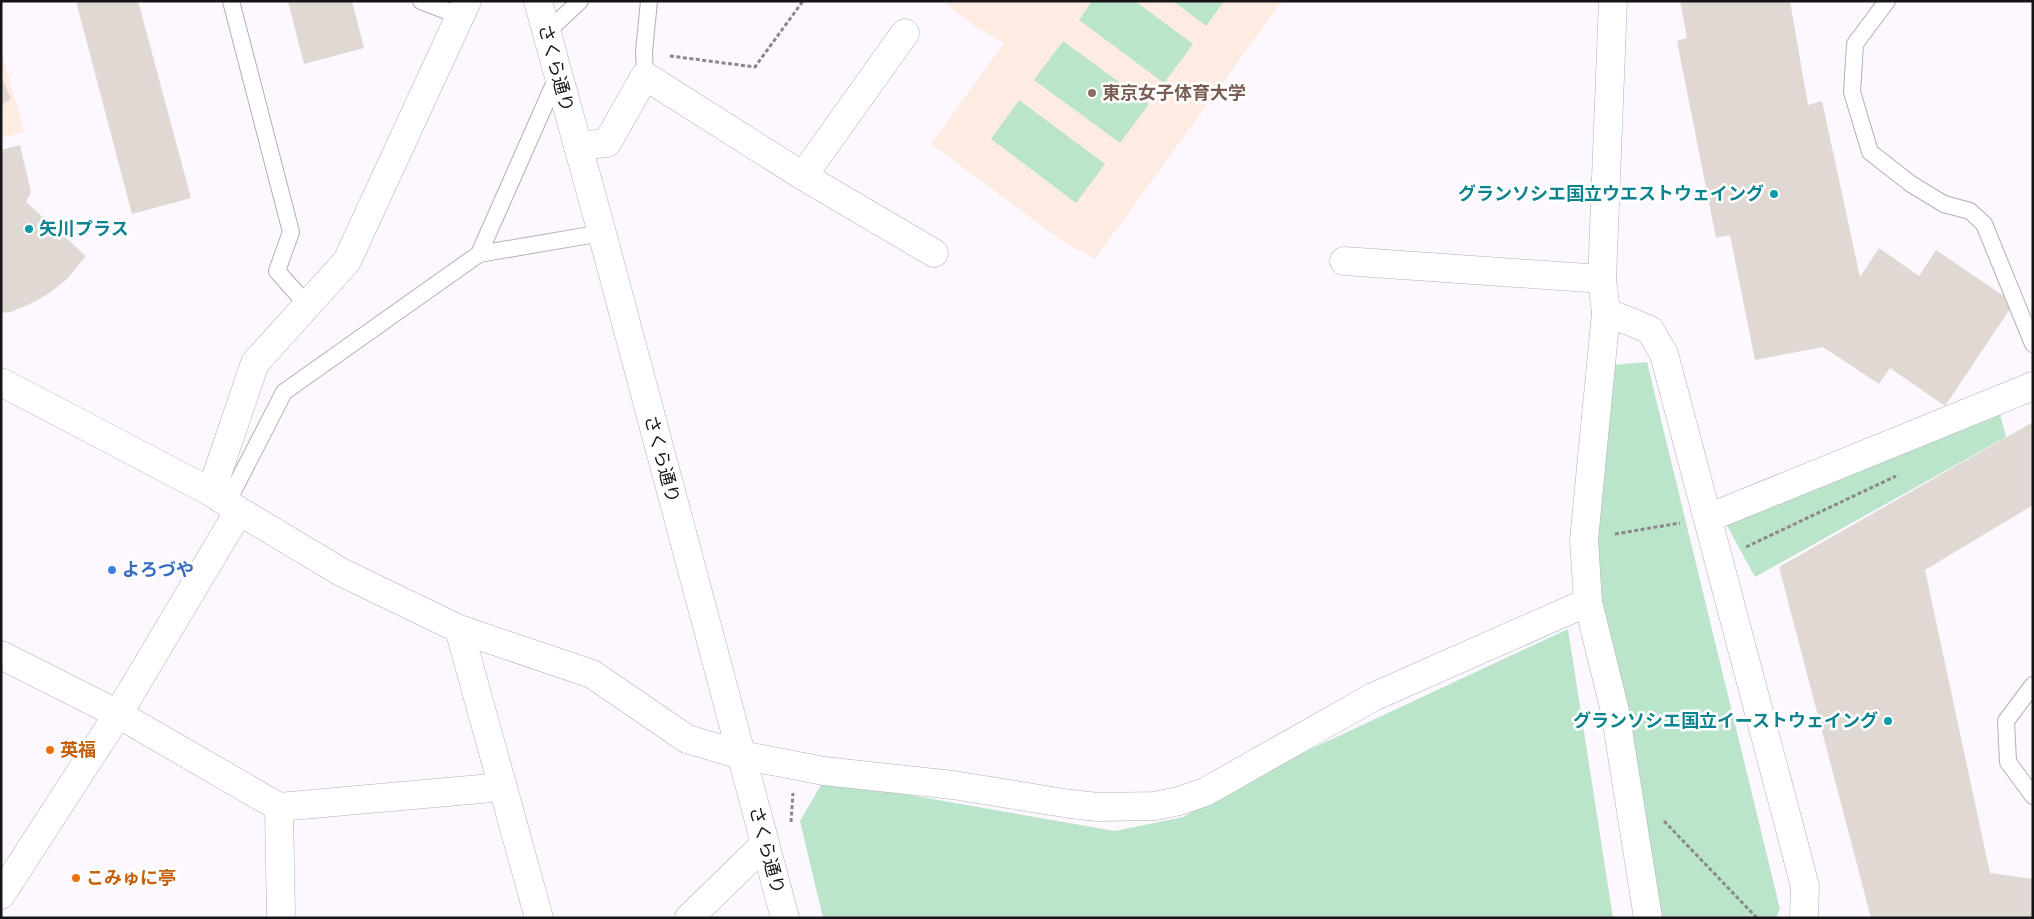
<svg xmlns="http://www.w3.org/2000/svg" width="2034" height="919" font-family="Barlow,'Noto Sans JP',sans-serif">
	<rect width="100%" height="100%" fill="#fdf7ff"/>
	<g fill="#feebe2">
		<polygon points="943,1 1282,1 1095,259 1064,242 931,144 1004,43 976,27"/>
		<polygon points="1,50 24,132 1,138"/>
	</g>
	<g fill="#bbe5cb">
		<polygon points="1092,1 1135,1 1193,44 1164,83 1079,20"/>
		<polygon points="1173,1 1224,1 1206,26"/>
		<polygon points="1063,41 1149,104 1120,143 1034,80"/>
		<polygon points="1019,100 1105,164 1076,203 991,139"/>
		<polygon points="1647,362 1780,909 1776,918 1642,918 1601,647 1594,451 1612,365"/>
		<polygon points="1996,398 2006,437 1755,577 1720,513"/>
		<polygon points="1568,629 1613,918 823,918 800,821 824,780 1115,831 1183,817 1283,762"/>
	</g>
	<g fill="#e0d8d2">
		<polygon points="76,1 138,1 191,198 132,214"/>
		<polygon points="288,1 352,1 364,48 304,64"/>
		<polygon points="1680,1 1790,1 1808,105 1822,101 1860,277 1879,248 1919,276 1936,250 2014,303 1945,406 1890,368 1879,384 1823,347 1755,360 1730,235 1716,238 1677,41 1687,38"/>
		<polygon points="1,76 11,99 1,105"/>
		<polygon points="20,145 31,192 26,202 86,256 67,279 48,294 34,302 11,312 1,313 1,150"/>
		<polygon points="2033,422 2033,505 1925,570 1990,873 2033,879 2033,918 1871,918 1779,567"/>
	</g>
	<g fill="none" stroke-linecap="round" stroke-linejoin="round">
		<defs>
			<g id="service">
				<polyline points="231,1 291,232 277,271 307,305"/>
				<polyline points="421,1 460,16"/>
				<polyline points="1887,1 1855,44 1852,92 1870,152 1911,184 1944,204 1970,211 1984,224 2033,344"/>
				<polyline points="546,33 580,1"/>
				<polyline points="645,76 644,52 649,1"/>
				<polyline points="479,254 602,233"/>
				<polyline points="227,503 284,392 479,254 558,75"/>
				<polyline points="2033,685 2006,721 2008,762 2033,796"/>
			</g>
			<g id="minor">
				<polyline points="578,146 607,143 645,76 803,176 934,253"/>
				<polyline points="803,176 905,33"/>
				<polyline points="1344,261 1602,279"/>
				<polyline points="1,382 211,492 239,511 341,572 459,629 592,674 687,739 741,755 824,771 953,785 1070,804 1098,807 1155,806 1179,801 1205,792 1373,697 1588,602 1615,711 1648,918"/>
				<polyline points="211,492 255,363 347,261 467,1"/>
				<polyline points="459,629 539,918"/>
				<polyline points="1,655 118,714 279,807"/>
				<polyline points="1,895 118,714 239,511"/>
				<polyline points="281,918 279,807 503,787"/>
			</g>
			<g id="tertiary">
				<polyline points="538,1 602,233 785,918"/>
				<polyline points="1606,313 1629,321 1650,330 1664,354 1805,886 1804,918"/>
				<polyline points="1708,518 2033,386"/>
				<polyline points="1588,602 1584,540 1606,313 1602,279 1613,1"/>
				<polyline points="689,918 765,844"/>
			</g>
		</defs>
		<use href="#service" stroke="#b4afb6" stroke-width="18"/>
		<use href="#minor" stroke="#b4afb6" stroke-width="29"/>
		<use href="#tertiary" stroke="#b4afb6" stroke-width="29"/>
		<g stroke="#8b878c" stroke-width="3" stroke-dasharray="4 2.5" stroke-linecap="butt">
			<polyline points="670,56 755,67 803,1"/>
			<polyline points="1615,534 1680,523"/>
			<polyline points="1746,547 1896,476"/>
			<polyline points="1664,821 1757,918"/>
			<polyline points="791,822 793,793"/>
		</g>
		<use href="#service" stroke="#fff" stroke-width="16"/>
		<use href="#minor" stroke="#fff" stroke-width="28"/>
		<use href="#tertiary" stroke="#fff" stroke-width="28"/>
	</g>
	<circle fill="#8d6e63" stroke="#fff" stroke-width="2" cx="1092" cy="93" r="5"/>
	<g fill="#0f9aa8" stroke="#fff" stroke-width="2">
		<circle cx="1774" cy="194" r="5"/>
		<circle cx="29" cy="229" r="5"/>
		<circle cx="1888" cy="721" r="5"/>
	</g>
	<circle fill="#3f7fe0" stroke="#fff" stroke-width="2" cx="112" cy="570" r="5"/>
	<g fill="#e8710a" stroke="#fff" stroke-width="2">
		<circle cx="50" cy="750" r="5"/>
		<circle cx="76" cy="878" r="5"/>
	</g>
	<g text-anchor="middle" stroke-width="5" stroke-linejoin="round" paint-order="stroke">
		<g font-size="18" fill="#161416" stroke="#fff">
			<text transform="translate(556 68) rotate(75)" y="6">さくら通り</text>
			<text transform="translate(662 459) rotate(75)" y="6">さくら通り</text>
			<text transform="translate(767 850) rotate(75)" y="6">さくら通り</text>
		</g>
		<g font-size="18" font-weight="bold" fill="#785e54" stroke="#fff" text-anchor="start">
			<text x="1102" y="99">東京女子体育大学</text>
		</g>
		<g font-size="18" font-weight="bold" fill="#0d838f" stroke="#fff" text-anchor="end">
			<text x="1764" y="200">グランソシエ国立ウエストウェイング</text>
			<text x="39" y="235" text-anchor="start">矢川プラス</text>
			<text x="1878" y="727">グランソシエ国立イーストウェイング</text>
		</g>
		<g font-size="18" font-weight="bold" fill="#366cbe" stroke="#fff" text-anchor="start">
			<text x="122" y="576">よろづや</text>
		</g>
		<g font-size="18" font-weight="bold" fill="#c56008" stroke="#fff" text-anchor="start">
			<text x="60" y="756">英福</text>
			<text x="86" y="884">こみゅに亭</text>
		</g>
	</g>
	<rect width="2034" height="919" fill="none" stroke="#161416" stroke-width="5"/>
</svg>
